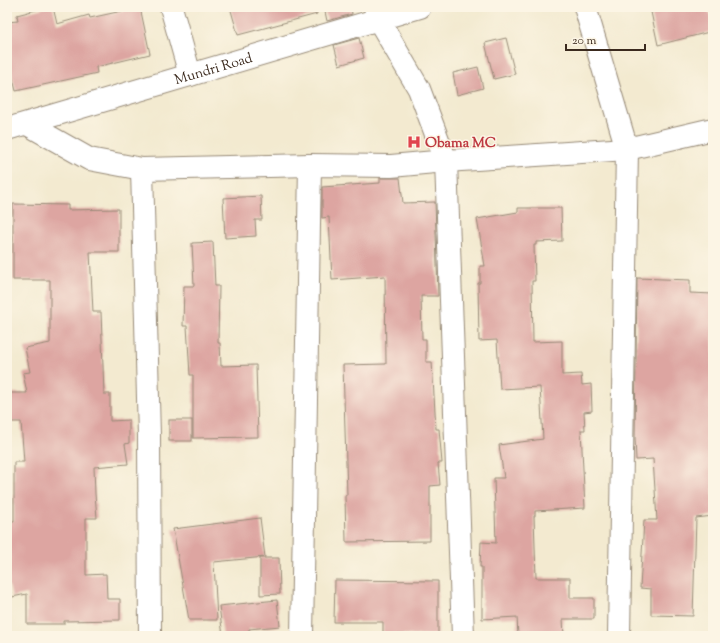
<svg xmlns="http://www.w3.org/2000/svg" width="720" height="643" font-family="'Sorts Mill Goudy',serif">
	<rect width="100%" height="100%" fill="#fcf5e5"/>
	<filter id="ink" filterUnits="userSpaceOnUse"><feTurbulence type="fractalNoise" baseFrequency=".025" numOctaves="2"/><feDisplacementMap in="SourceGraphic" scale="8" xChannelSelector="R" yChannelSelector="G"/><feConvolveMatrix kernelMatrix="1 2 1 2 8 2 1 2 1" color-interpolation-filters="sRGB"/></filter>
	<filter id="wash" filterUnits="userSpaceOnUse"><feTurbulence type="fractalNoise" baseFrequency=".012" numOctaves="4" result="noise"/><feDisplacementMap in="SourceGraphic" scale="16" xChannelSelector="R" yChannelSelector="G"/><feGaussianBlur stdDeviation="0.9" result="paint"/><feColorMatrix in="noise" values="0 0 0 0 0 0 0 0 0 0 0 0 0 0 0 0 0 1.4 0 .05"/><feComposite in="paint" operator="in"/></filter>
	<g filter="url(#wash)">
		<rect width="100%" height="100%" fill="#f3ead0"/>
		<g id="blocks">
			<g fill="#dda5a1">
				<polygon points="47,7 53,7 57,24 89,15 90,18 140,7 150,54 96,67 97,73 16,91 7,55 7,22 18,21 17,15"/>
				<polygon points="230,7 316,7 317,14 238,35"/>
				<polygon points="324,7 351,7 352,14 327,21"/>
				<polygon points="674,7 708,7 713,26 713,31 658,45 651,12"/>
				<polygon points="359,38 364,58 339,65 334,45"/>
				<polygon points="506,38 515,74 494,79 485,43"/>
				<polygon points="478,67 483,88 457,95 453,73"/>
				<polygon points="380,178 400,178 403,203 435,202 438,296 421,296 422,339 426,339 426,362 432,362 436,429 439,429 442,463 438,463 440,485 430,486 430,541 346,542 345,495 347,495 343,365 386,364 385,276 332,280 329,217 322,218 322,187 380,183"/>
				<polygon points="261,196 262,220 255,220 256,236 225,238 223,198"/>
				<polygon points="13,204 68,205 68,210 119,209 119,252 90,252 93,312 101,312 104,394 110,394 110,421 129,420 129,443 125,444 128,464 94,467 95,494 97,518 86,518 86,575 106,574 107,599 120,599 120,620 64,621 64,624 27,624 27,594 12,597 9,586 9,521 14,521 14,462 24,462 21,422 10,422 10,393 27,393 23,373 30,372 25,348 50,343 50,280 13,280"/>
				<polygon points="518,208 561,208 562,241 536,242 536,245 534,245 535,281 532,281 533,342 562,341 562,375 581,374 582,385 591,384 592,411 584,412 585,430 581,430 585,508 535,511 535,516 534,516 536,578 570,578 570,598 594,598 594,619 563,619 564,636 518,636 517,617 482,619 482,567 480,567 481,542 496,543 494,478 504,478 499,445 543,439 540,387 500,389 497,340 479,341 478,283 480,283 480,266 485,266 477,219 518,212"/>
				<polygon points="213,242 215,286 219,286 218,343 220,343 221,366 256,365 258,437 193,438 193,375 190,375 187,326 183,326 184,286 194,286 192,243"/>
				<polygon points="637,278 690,280 690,293 713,294 713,516 696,518 693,616 651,615 651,589 640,588 644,520 657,520 653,459 636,460 635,438"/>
				<rect x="169" y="420" width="23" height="21"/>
				<polygon points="260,518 265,557 214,562 217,620 189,620 173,529"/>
				<polygon points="260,558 279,558 280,594 260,595"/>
				<polygon points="335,580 438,581 438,635 383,634 383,622 334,622"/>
				<polygon points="277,600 280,626 249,629 249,636 223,636 219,606"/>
			</g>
		</g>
	</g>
	<g filter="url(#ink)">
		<use href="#blocks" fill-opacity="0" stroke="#978a77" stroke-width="1"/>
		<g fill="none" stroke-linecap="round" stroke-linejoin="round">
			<defs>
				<g id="street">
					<polyline points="171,7 190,75"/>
					<polyline points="375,7 378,19 419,89 446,161 463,636"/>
					<polyline points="585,7 627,149 619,636"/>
					<polyline points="27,124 89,159 142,169 310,165 391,166 446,161 627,149 713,129"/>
					<path id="s1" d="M7 129 420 7"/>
					<polyline points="142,169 149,436 150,636"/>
					<polyline points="302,636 310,165"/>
				</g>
			</defs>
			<use href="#street" stroke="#978a77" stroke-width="24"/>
			<use href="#street" stroke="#fff" stroke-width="22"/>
		</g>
	</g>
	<defs>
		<symbol id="hospital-bare" viewBox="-9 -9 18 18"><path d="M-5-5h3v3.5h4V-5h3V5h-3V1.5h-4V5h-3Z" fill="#e0444e" stroke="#fcf5e5" stroke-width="2.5" paint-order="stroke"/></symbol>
	</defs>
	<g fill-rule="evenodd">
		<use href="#hospital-bare" x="404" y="132" width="20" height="20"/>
	</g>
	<g text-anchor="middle" stroke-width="3" stroke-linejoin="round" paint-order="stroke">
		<g font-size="14" fill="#3b2a1e" stroke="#fcf5e5">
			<text dy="5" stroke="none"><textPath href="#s1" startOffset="215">Mundri Road</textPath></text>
		</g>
		<g font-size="14" font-weight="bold" fill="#be3a42" stroke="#fcf5e5" text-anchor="start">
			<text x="425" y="147">Obama MC</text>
		</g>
	</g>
	<rect width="720" height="643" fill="none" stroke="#fcf5e5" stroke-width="24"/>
	<path d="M566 44v6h79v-6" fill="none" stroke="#3b2a1e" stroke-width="2"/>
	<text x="572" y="44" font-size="12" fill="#3b2a1e" stroke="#fcf5e5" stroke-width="3" paint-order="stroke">20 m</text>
</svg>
